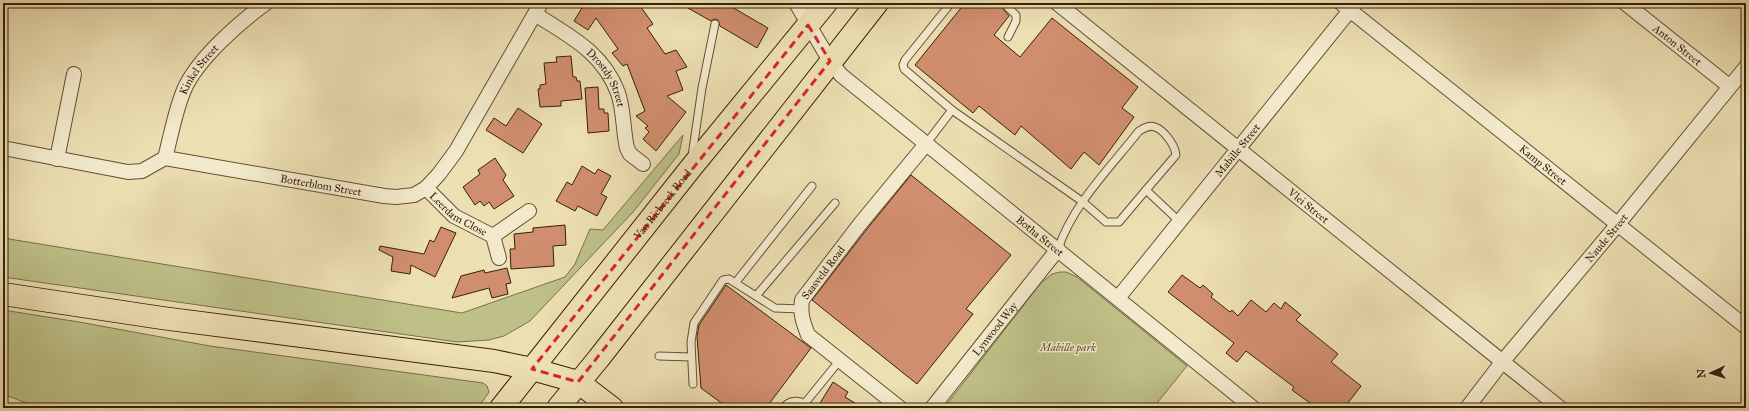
<svg xmlns="http://www.w3.org/2000/svg" width="1749" height="411" font-family="'IM FELL Great Primer',serif">
	<rect width="100%" height="100%" fill="#ecdfb2"/>
	<filter id="stains"><feTurbulence type="fractalNoise" baseFrequency=".005" numOctaves="4"/><feColorMatrix values="0 0 0 0 .2 0 0 0 0 .09 0 0 0 0 .02 0 0 0 .5 -.17"/></filter>
	<radialGradient id="worn" r=".72"><stop offset=".6" stop-color="#630" stop-opacity="0"/><stop offset="1" stop-color="#630" stop-opacity=".3"/></radialGradient>
	<g fill="#bec088" stroke="#7a7048">
		<polygon points="683,135 679,154 633,212 530,321 504,336 489,340 457,342 3,277 3,238 462,313 565,277 575,264 590,229 603,230"/>
		<polygon points="1060,272 1066,272 1077,277 1187,366 1153,408 944,408 1040,284 1052,274"/>
		<polygon points="3,310 79,322 210,346 483,383 487,386 489,392 478,408 39,408 3,394"/>
	</g>
	<g fill="#d18e6e" stroke="#372008">
		<polygon points="585,3 638,3 653,24 647,28 665,54 676,50 687,67 676,71 683,90 667,96 686,112 656,151 643,139 649,132 645,128 648,126 636,116 645,111 627,64 623,66 612,53 618,49 596,18 588,30 574,21"/>
		<polygon points="679,3 725,3 768,28 757,48 720,26 718,20 714,19 711,21"/>
		<polygon points="965,3 998,3 1009,16 994,35 1020,57 1052,18 1138,87 1122,108 1134,117 1099,165 1084,152 1071,169 1021,126 1015,135 979,106 973,113 915,65"/>
		<polygon points="571,56 573,77 576,77 577,81 580,81 582,99 561,101 561,106 540,107 538,89 540,89 540,85 546,84 544,63 557,62 556,57"/>
		<polygon points="598,87 599,109 604,109 604,113 608,113 609,131 588,133 585,88"/>
		<polygon points="518,108 542,124 523,153 486,130 494,118 506,126"/>
		<polygon points="495,158 506,175 503,180 514,196 494,209 489,202 484,206 480,201 475,205 463,187 480,174 478,170"/>
		<polygon points="582,166 595,174 598,169 611,176 601,194 607,197 597,216 578,206 575,211 556,201 567,182 572,185"/>
		<polygon points="911,175 1011,255 966,309 973,314 917,384 812,300 867,229"/>
		<polygon points="565,225 566,245 553,246 554,266 511,269 510,249 515,249 514,234 533,232 533,228"/>
		<polygon points="441,227 456,233 435,277 411,265 410,274 391,271 393,257 379,250 380,246 424,254 430,240 434,242"/>
		<polygon points="507,268 511,283 506,284 508,294 492,298 489,288 452,298 461,276 484,270 485,273"/>
		<polygon points="1182,275 1200,288 1203,285 1213,294 1211,297 1230,312 1232,310 1238,316 1251,300 1266,312 1274,303 1281,309 1285,302 1301,315 1296,320 1338,354 1331,362 1361,386 1344,408 1317,408 1292,390 1294,387 1246,351 1237,362 1226,353 1234,343 1168,292"/>
		<polygon points="726,285 811,348 766,408 728,408 701,388 697,337 699,325"/>
		<polygon points="833,382 848,392 845,397 863,408 817,408"/>
	</g>
	<g fill="none" stroke-linecap="round" stroke-linejoin="round">
		<defs>
			<g id="lane">
				<polyline points="951,3 905,60 903,65 904,69 952,110 1083,202 1106,222 1119,222 1146,190 1180,222"/>
				<polyline points="1003,3 1016,15 1016,21 1008,37"/>
				<polyline points="926,144 952,110"/>
				<polyline points="692,156 702,88 715,24"/>
				<path d="M1058 249C1073 204 1110 168 1139 131 1144 128 1149 125 1155 127 1164 130 1175 145 1176 155L1146 190"/>
				<polyline points="736,282 812,186"/>
				<polyline points="756,296 835,203"/>
				<polyline points="659,356 691,357"/>
				<polyline points="693,384 691,342 694,323 723,280 729,279 775,308 801,309"/>
				<polyline points="805,403 840,360"/>
				<path d="M783 408C792 397 802 401 812 408"/>
			</g>
			<g id="street">
				<path id="s1" d="M796 3 830 61 841 75 1253 408"/>
				<path id="s2" d="M1057 3 1560 408"/>
				<path id="s3" d="M1341 3 1746 327"/>
				<path id="s4" d="M1625 3 1729 86"/>
				<path id="s5" d="M535 14C569 36 603 52 618 93 624 110 623 131 627 148L630 154 643 164"/>
				<path id="s6" d="M3 148 128 172 142 171 165 158 384 196 396 197 414 195 426 188 439 174 456 151 541 3"/>
				<path id="s7" d="M165 158C171 136 175 111 184 90 197 59 240 22 266 3"/>
				<polyline points="57,159 74,74"/>
				<path id="s8" d="M426 188 454 216 493 236 529 211"/>
				<polyline points="493,236 499,258"/>
				<path id="s9" d="M1118 298 1355 4"/>
				<path id="s10" d="M900 408 808 335C803 322 800 314 802 300L860 224 926 144"/>
				<path id="s11" d="M932 408 1058 249"/>
				<path id="s12" d="M1467 408 1503 361 1618 224 1746 67"/>
			</g>
			<g id="primary">
				<path id="s13" d="M501 408 690 169 826 3"/>
				<polyline points="558,408 599,358 877,3"/>
			</g>
			<polyline id="highway" points="3,294 162,318 494,361 532,369 578,382 612,408"/>
		</defs>
		<use href="#lane" stroke="#645032" stroke-width="9"/>
		<use href="#street" stroke="#645032" stroke-width="16"/>
		<use href="#primary" stroke="#372008" stroke-width="24"/>
		<use href="#highway" stroke="#372008" stroke-width="24"/>
		<use href="#lane" stroke="#f3eacd" stroke-width="7"/>
		<use href="#street" stroke="#f3eacd" stroke-width="14"/>
		<use href="#primary" stroke="#ecdfb2" stroke-width="22"/>
		<use href="#highway" stroke="#ecdfb2" stroke-width="22"/>
	</g>
	<path fill="none" stroke="#d62828" stroke-width="3" stroke-dasharray="8 5" stroke-linejoin="round" d="M808 25 830 61 578 382 532 369Z"/>
	<g text-anchor="middle" stroke-width="3" stroke-linejoin="round" paint-order="stroke">
		<g font-size="11" fill="#372008" stroke="#f3eacd">
			<text dy="4" stroke="none"><textPath href="#s4" startOffset="67">Anton Street</textPath></text>
			<text dy="4" stroke="none"><textPath href="#s7" startOffset="96">Kinkel Street</textPath></text>
			<text dy="4" stroke="none"><textPath href="#s5" startOffset="98">Drostdy Street</textPath></text>
			<text dy="4" stroke="none"><textPath href="#s9" startOffset="190">Mabille Street</textPath></text>
			<text dy="4" stroke="none"><textPath href="#s3" startOffset="259">Kamp Street</textPath></text>
			<text dy="4" stroke="none"><textPath href="#s6" startOffset="326">Botterblom Street</textPath></text>
			<text dy="4" stroke="none"><textPath href="#s13" startOffset="260">Van Riebeeck Road</textPath></text>
			<text dy="4" stroke="none"><textPath href="#s2" startOffset="323">Vlei Street</textPath></text>
			<text dy="4" stroke="none"><textPath href="#s8" startOffset="42">Leerdam Close</textPath></text>
			<text dy="4" stroke="none"><textPath href="#s1" startOffset="341">Botha Street</textPath></text>
			<text dy="4" stroke="none"><textPath href="#s12" startOffset="220">Naude Street</textPath></text>
			<text dy="4" stroke="none"><textPath href="#s10" startOffset="188">Saasveld Road</textPath></text>
			<text dy="4" stroke="none"><textPath href="#s11" startOffset="101">Lynwood Way</textPath></text>
		</g>
		<g font-size="11" font-style="italic" fill="#60502e" stroke="#f3eacd">
			<text x="1068" y="351">Mabille park</text>
		</g>
	</g>
	<rect width="1749" height="411" fill="none" stroke="#ecdfb2" stroke-width="16"/>
	<rect x="4" y="4" width="1741" height="403" fill="none" stroke="#372008" stroke-width="2"/>
	<rect x="8" y="8" width="1733" height="395" fill="none" stroke="#372008"/>
	<g transform="translate(1711 373) rotate(266)" stroke="#f3eacd" stroke-width="3" paint-order="stroke">
	<path d="M0-3L7 15L0 10L-7 15Z" fill="#372008"/>
	<text y="-6" font-size="11" font-weight="bold" text-anchor="middle" fill="#372008">N</text>
	</g>
	<rect width="100%" height="100%" filter="url(#stains)"/>
	<rect width="100%" height="100%" fill="url(#worn)"/>
</svg>
